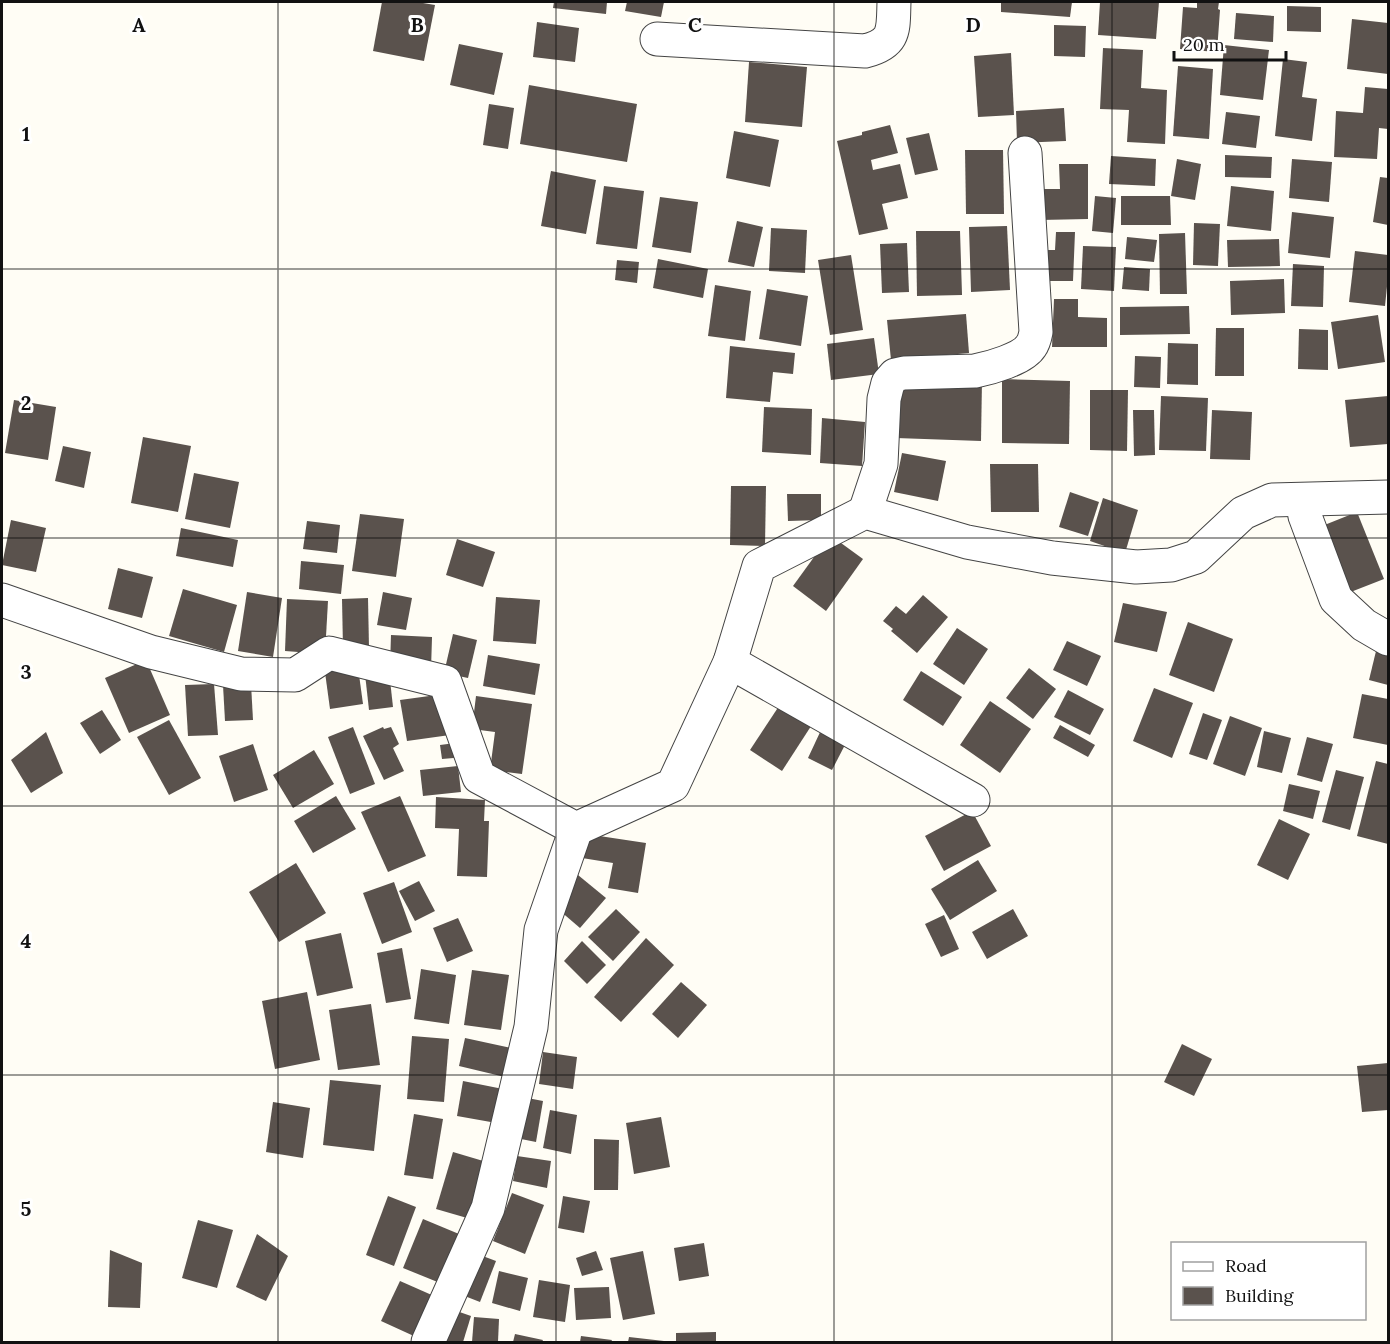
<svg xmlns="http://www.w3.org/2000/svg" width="1390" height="1344" font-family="Lora,serif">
	<rect width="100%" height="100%" fill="#fffdf5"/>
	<g fill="#5a524d">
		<polygon points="382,2 417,2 435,5 424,61 373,51"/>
		<polygon points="554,2 607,2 606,14 553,8"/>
		<polygon points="627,2 664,2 661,17 625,11"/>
		<polygon points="1001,2 1072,2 1070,17 1001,12"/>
		<polygon points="1100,2 1159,2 1156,39 1098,35"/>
		<polygon points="1197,2 1219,2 1218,9 1220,10 1217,52 1180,49 1183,7 1197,8"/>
		<polygon points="1287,6 1321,7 1321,32 1287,31"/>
		<polygon points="1236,13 1274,16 1273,42 1234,39"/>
		<polygon points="1352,19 1388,23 1388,74 1347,69"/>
		<polygon points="537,22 579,28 575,62 533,57"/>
		<polygon points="1054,25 1086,26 1085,57 1054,56"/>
		<polygon points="459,44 503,53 494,95 450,85"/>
		<polygon points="1224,45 1269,50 1263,100 1220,95"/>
		<polygon points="1103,48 1143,50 1141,88 1167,90 1165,144 1127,142 1129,110 1100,109"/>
		<polygon points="1011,53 1014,115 978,117 974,56"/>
		<polygon points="1283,59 1307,62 1302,97 1317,99 1312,141 1275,136"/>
		<polygon points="749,62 807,67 802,127 745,122"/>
		<polygon points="1178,66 1213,69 1209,139 1173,136"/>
		<polygon points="529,85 637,104 627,162 520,144"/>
		<polygon points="1365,87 1388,89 1388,129 1379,128 1377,159 1334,157 1336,111 1363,113"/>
		<polygon points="489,104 514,108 508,149 483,145"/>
		<polygon points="1064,108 1066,141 1017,143 1016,111"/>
		<polygon points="1226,112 1260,116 1256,148 1222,144"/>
		<polygon points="890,125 898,153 871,160 873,170 900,164 908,198 882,204 888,229 859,235 837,141 862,135 862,132"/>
		<polygon points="734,131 779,140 770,187 726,178"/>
		<polygon points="929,133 938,170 915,175 906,138"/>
		<polygon points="965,150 1003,150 1004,214 966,214"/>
		<polygon points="1225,155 1272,157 1271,178 1225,177"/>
		<polygon points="1111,156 1156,159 1155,186 1109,184"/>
		<polygon points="1177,159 1201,164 1195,200 1171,196"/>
		<polygon points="1292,159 1332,162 1329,202 1289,198"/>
		<polygon points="1059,164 1088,164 1088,219 1040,220 1041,189 1060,189"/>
		<polygon points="551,171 596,180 586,234 541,226"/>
		<polygon points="1380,177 1388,178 1388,225 1373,222"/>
		<polygon points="604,186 644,191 637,249 596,244"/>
		<polygon points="1231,186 1274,191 1271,231 1227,226"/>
		<polygon points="1095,196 1116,198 1113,233 1092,231"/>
		<polygon points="1121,196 1170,196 1171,225 1121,225"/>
		<polygon points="660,197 698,202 691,253 652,247"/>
		<polygon points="1292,212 1334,217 1330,258 1288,253"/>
		<polygon points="737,221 763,227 754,267 728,262"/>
		<polygon points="1194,223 1220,224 1218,266 1193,265"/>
		<polygon points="1007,226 1010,290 971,292 969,227"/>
		<polygon points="771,228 807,230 805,273 769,271"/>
		<polygon points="916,231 960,231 962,295 917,296"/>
		<polygon points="1056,232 1075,232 1073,281 1041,281 1041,250 1055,250"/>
		<polygon points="1185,233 1187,294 1160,294 1159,234"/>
		<polygon points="1127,237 1157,240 1154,262 1125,259"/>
		<polygon points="1279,239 1280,266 1228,267 1227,240"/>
		<polygon points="907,243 909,292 882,293 880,244"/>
		<polygon points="1083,246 1116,247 1114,291 1081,289"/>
		<polygon points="1355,251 1388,255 1388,277 1385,306 1349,302"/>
		<polygon points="851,255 863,330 830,335 818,260"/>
		<polygon points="658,259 708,269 703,298 653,288"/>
		<polygon points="617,260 639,262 637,283 615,280"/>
		<polygon points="1293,264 1324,266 1323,307 1291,306"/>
		<polygon points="1124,267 1150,269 1149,291 1122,289"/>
		<polygon points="1284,279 1285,313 1231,315 1230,281"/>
		<polygon points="715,285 751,291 745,341 708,336"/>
		<polygon points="767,289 808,296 801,346 759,339"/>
		<polygon points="1054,299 1078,299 1078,317 1107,318 1107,347 1052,347"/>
		<polygon points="1189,306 1190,334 1120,335 1120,307"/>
		<polygon points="966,314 969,353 891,360 887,320"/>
		<polygon points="1378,315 1385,362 1338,369 1331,322"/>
		<polygon points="1216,328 1244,328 1244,376 1215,376"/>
		<polygon points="1299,329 1328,330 1328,370 1298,369"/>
		<polygon points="874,338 879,374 831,380 827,344"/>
		<polygon points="1168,343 1198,344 1198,385 1167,384"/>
		<polygon points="730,346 795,353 793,374 773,372 770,402 726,398"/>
		<polygon points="1135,356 1161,357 1160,388 1134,387"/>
		<polygon points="898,378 982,380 981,441 896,438"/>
		<polygon points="1002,379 1070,381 1069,444 1002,443"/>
		<polygon points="1090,390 1128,390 1127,451 1090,450"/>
		<polygon points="1161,396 1208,398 1206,451 1159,450"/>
		<polygon points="1388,396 1388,444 1350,447 1345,400"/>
		<polygon points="14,400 56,407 48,460 5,453"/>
		<polygon points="764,407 812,409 811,455 762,452"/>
		<polygon points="1133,410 1154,410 1155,455 1134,456"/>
		<polygon points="1212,410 1252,412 1250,460 1210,459"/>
		<polygon points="822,418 865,422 862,466 820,463"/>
		<polygon points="143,437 191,446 178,512 131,503"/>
		<polygon points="63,446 91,452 84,488 55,481"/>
		<polygon points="902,453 946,461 938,501 894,492"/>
		<polygon points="990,464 1038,464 1039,512 991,512"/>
		<polygon points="194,473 239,482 230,528 185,519"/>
		<polygon points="731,486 766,486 765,546 730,545"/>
		<polygon points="1070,492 1099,502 1088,536 1059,527"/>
		<polygon points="787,494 821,494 821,520 788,521"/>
		<polygon points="1103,498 1138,510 1125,553 1090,541"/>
		<polygon points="1357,512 1384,579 1343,595 1317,528"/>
		<polygon points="360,514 404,519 396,577 352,571"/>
		<polygon points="11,520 46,528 36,572 2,565"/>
		<polygon points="307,521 340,525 337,553 303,549"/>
		<polygon points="181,528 238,540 233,567 176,556"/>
		<polygon points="830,535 863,559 826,611 793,586"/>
		<polygon points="457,539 495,552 483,587 446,575"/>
		<polygon points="301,561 344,565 341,594 299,589"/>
		<polygon points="118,568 153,577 142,618 108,609"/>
		<polygon points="183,589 237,605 224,652 169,636"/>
		<polygon points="247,592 282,598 273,657 238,651"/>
		<polygon points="383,592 412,598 406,630 377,625"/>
		<polygon points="923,595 948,617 917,653 891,631 893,629 883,621 896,606 906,614"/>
		<polygon points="496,597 540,600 536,644 493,641"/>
		<polygon points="368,598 369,648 343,648 342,599"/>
		<polygon points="287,599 328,601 325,654 285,651"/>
		<polygon points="1123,603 1167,612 1157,652 1114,642"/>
		<polygon points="1188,622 1233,639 1214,692 1169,675"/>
		<polygon points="957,628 988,649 964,685 933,664"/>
		<polygon points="453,634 477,640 468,678 444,673"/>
		<polygon points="391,635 432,637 431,669 390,666"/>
		<polygon points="1067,641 1101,656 1087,686 1053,670"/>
		<polygon points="1377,647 1388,650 1388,685 1369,680"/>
		<polygon points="488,655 540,664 535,695 483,686"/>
		<polygon points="146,660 170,715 129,733 105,678"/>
		<polygon points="357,660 363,704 330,709 324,665"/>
		<polygon points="1029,668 1056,689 1033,719 1006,698"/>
		<polygon points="389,671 393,707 369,710 365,674"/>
		<polygon points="921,671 962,697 943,726 903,700"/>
		<polygon points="214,684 218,735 188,736 185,685"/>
		<polygon points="251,684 253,720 225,721 223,685"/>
		<polygon points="1154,688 1193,703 1172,758 1133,741"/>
		<polygon points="1068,690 1104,709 1090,735 1054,717"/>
		<polygon points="444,694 450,735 407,741 400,700"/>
		<polygon points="1362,694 1388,699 1388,745 1353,738"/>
		<polygon points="476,696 532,704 522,774 490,770 495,732 472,729"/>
		<polygon points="783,700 815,720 782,771 750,750"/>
		<polygon points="990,701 1031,729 1000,773 960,745"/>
		<polygon points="102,710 121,740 100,754 80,723"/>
		<polygon points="1203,713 1222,720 1207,760 1189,754"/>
		<polygon points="1230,716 1262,728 1245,776 1213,764"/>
		<polygon points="169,720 201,778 169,795 137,737"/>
		<polygon points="1060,725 1095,745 1088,757 1053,738"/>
		<polygon points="353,727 375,784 350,794 328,737"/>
		<polygon points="383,727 384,729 391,727 399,744 393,748 404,771 384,780 363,736"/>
		<polygon points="822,728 847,741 832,770 808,758"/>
		<polygon points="1264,731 1291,738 1282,773 1257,767"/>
		<polygon points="46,732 63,773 31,793 11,760"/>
		<polygon points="1307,737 1333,744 1322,782 1297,775"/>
		<polygon points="463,742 465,757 442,759 440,745"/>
		<polygon points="253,744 268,790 234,802 219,756"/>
		<polygon points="314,750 334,784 293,808 273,775"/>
		<polygon points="1376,761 1388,764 1388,844 1357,836"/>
		<polygon points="458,766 461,792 423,796 420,770"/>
		<polygon points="1336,770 1364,777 1350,830 1322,822"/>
		<polygon points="1289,784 1320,791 1313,819 1283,811"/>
		<polygon points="336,796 356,829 313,853 294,821"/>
		<polygon points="400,796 426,856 388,872 361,812"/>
		<polygon points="436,797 485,800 484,821 489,821 487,877 457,876 459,829 435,828"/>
		<polygon points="972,811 991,846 944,871 925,836"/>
		<polygon points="1279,819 1310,834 1288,880 1257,865"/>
		<polygon points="586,834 646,843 638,893 608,888 613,863 582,858"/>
		<polygon points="978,860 997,891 950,920 931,889"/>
		<polygon points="296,863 326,913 279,942 249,892"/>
		<polygon points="578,875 606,898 580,928 552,904"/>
		<polygon points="419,881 435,911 415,921 399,891"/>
		<polygon points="394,882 412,932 382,944 363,893"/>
		<polygon points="616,909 640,932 613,961 588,937"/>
		<polygon points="1013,909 1028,936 987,959 972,932"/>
		<polygon points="944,915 959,949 941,957 925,924"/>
		<polygon points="458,918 473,951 447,962 433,928"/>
		<polygon points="341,933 353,988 317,996 305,941"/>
		<polygon points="646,938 674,965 621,1022 594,997"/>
		<polygon points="582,941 606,965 587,984 564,961"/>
		<polygon points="402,948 411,999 386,1003 377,953"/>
		<polygon points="421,969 456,975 449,1024 414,1019"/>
		<polygon points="472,970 509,975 501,1030 464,1025"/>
		<polygon points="681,982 707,1005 678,1038 652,1014"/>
		<polygon points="307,992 320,1060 275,1069 262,1001"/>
		<polygon points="371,1004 380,1065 338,1070 329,1010"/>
		<polygon points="412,1036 449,1039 444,1102 407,1099"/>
		<polygon points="465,1038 511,1048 505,1077 459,1066"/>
		<polygon points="1182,1044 1212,1059 1194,1096 1164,1082"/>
		<polygon points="543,1052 577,1057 573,1089 539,1084"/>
		<polygon points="1388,1063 1388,1110 1362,1112 1357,1066"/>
		<polygon points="330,1080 381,1085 374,1151 323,1145"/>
		<polygon points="463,1081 508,1090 502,1124 457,1116"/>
		<polygon points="517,1096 543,1101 536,1142 511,1137"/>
		<polygon points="273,1102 310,1108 303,1158 266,1152"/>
		<polygon points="550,1110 577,1115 571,1154 543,1148"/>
		<polygon points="414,1114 443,1119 433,1179 404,1175"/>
		<polygon points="661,1117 670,1167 634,1174 626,1123"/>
		<polygon points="594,1139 619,1140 618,1190 594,1190"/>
		<polygon points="453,1152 490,1163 474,1220 436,1209"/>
		<polygon points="517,1156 551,1161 547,1188 513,1181"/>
		<polygon points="512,1193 544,1205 525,1254 493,1241"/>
		<polygon points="388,1196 416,1207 394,1266 366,1255"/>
		<polygon points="563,1196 590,1201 584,1233 558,1228"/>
		<polygon points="423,1219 459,1234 440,1283 403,1268"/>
		<polygon points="198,1220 233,1230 217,1288 182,1278"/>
		<polygon points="257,1234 288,1256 266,1301 236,1287"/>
		<polygon points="704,1243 709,1276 679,1281 674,1248"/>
		<polygon points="110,1250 142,1263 140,1308 108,1307"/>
		<polygon points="596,1251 603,1270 582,1276 576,1258"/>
		<polygon points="643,1251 655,1314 623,1320 610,1258"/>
		<polygon points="472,1252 496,1261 480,1302 457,1293"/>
		<polygon points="499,1271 528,1278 520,1311 492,1303"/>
		<polygon points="539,1280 570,1285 565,1322 533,1317"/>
		<polygon points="400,1281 434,1296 416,1337 381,1321"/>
		<polygon points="609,1287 611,1318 576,1320 574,1288"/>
		<polygon points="448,1308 471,1316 463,1342 437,1342"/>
		<polygon points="474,1317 499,1319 498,1342 472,1342"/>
		<polygon points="716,1332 716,1342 676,1342 676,1333"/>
		<polygon points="515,1334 543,1340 542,1342 513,1342"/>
		<polygon points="581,1336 612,1340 611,1342 580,1342"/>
		<polygon points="629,1337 664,1341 664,1342 628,1342"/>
	</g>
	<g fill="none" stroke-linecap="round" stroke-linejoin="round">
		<defs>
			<g id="minor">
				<path d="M657 39 865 51C896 43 893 30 894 2"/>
				<polyline points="1302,500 1305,516 1336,599 1364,625 1388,639"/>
				<path d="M865 512 881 464 884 399 888 383 895 375 904 373 975 371C990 368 1023 359 1031 346 1034 342 1035 337 1036 332L1025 153"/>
				<polyline points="2,600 151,652 241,674 295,675 329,653 445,682 479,777 576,829 673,785 730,662 759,566 865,512 967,542 1052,558 1136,567 1171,565 1196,557 1243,513 1272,500 1388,497"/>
				<polyline points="730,662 973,800"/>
				<polyline points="428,1342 488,1208 531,1027 541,930 576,829"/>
			</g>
		</defs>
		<use href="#minor" stroke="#444" stroke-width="35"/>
		<use href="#minor" stroke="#fff" stroke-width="33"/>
	</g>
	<path fill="none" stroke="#111" stroke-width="1.5" stroke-opacity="0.55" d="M278 2V1342M556 2V1342M834 2V1342M1112 2V1342M2 269H1388M2 538H1388M2 806H1388M2 1075H1388"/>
	<g font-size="20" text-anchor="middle" font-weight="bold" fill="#111" stroke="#fff" stroke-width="6" stroke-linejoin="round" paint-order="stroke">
		<text x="139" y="32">A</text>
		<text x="417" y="32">B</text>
		<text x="695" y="32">C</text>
		<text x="973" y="32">D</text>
		<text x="26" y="141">1</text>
		<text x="26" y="410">2</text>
		<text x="26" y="679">3</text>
		<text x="26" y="948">4</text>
		<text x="26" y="1216">5</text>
	</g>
	<rect width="1390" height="1344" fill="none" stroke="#111111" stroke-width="6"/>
	<rect x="1171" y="1242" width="195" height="78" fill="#ffffff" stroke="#a0a0a0" stroke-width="1.5"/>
	<rect x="1183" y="1262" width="30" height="9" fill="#ffffff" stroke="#a0a0a0" stroke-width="1.5"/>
	<text x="1225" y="1272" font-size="18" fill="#111111">Road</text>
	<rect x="1183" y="1287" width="30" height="18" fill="#5a524d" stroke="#a0a0a0" stroke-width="1.5"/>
	<text x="1225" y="1302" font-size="18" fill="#111111">Building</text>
	<path d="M1174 51v9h112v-9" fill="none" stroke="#111111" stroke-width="3"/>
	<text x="1183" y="51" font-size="18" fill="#111111" stroke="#ffffff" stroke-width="4.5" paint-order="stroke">20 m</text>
</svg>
